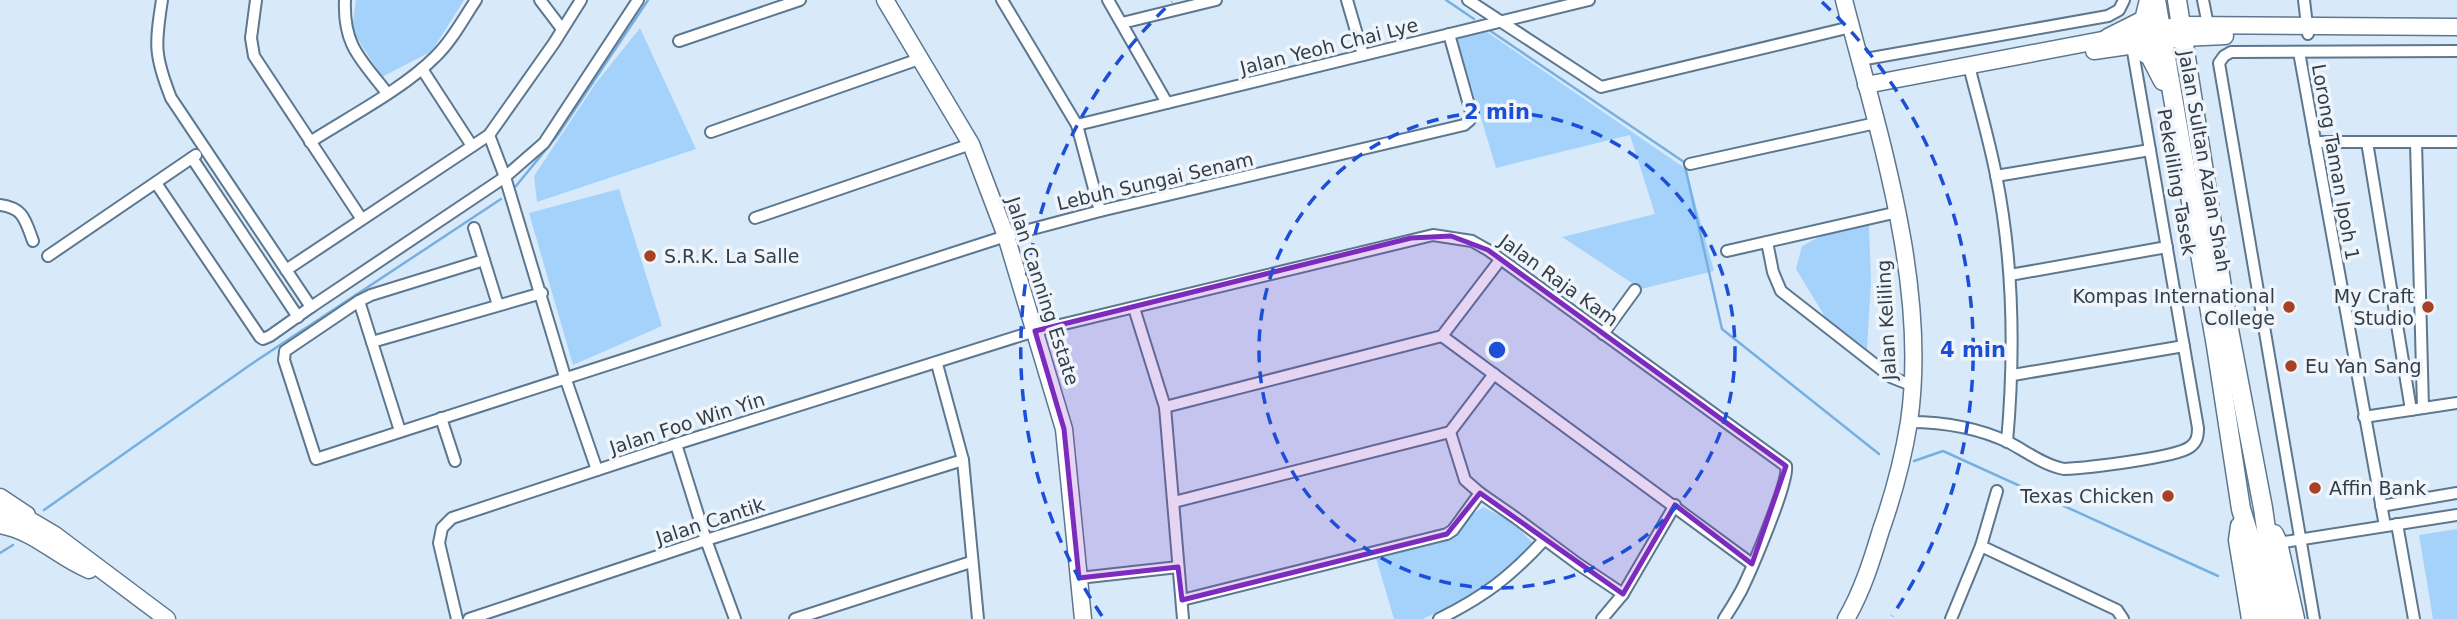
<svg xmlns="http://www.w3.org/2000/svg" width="2457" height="619" font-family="'DejaVu Sans',sans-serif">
	<rect width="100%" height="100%" fill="#d8eafa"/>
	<g fill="#a5d2fb">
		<polygon points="356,0 464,0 432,51 382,77 352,30"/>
		<polygon points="640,28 696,149 537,202 534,176 596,83"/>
		<polygon points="1487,32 1686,169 1714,271 1641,289 1562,237 1655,214 1630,135 1496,168 1457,38"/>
		<polygon points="619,189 662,326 573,365 529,213"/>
		<polygon points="1869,225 1871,282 1867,349 1827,320 1796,269 1802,246 1836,228"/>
		<polygon points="1483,507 1511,521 1533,543 1494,581 1463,602 1422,619 1394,619 1376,558 1430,544"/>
		<polygon points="2457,529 2457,619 2433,619 2419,535"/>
	</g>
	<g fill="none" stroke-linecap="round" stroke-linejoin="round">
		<g stroke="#76b0e3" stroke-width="2.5">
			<polyline points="1446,0 1474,19"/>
			<polyline points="1489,30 1684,162 1722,329 1879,454"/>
			<polyline points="516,186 557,136 648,0"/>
			<polyline points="1914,461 1943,451 2218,576"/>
			<polyline points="44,510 250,365 501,199"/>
			<polyline points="0,553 13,545"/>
		</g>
		<defs>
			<g id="street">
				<path d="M162 0C155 45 154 55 171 98L311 307 505 177 544 143 638 0"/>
				<polyline points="256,0 251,38 254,56 361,218"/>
				<path d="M345 0C343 46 361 59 387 93"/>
				<polyline points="540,0 562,29"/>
				<polyline points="1002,0 1077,125 1100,211"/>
				<polyline points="1108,0 1167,103"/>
				<polyline points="1347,0 1363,55"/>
				<polyline points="1468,0 1601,87 1851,27"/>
				<polyline points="2203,0 2208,25"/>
				<polyline points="2304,0 2308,34"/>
				<polyline points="1122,23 1216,0"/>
				<polyline points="679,41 800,0"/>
				<polyline points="2299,52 2385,526"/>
				<polyline points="1860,60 2108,16 2119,10 2124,0"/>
				<path d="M1969 66C1978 102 1989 139 1996 175 2014 264 2015 352 2007 442"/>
				<polyline points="422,69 472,146"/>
				<polyline points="1077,125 1589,0"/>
				<polyline points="711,132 922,58"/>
				<polyline points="489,135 505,177 566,380 597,470"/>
				<path d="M310 142C349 117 403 89 435 57 452 41 463 19 476 0"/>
				<polyline points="2315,142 2457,142"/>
				<polyline points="2367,142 2411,410"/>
				<polyline points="2416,142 2423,408"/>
				<polyline points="192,158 298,317"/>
				<polyline points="1690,164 1876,123"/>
				<polyline points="1996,176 2150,150"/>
				<polyline points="156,183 260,337 263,339 270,336 311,307"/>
				<path d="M0 205C24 208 25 220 33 241"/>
				<polyline points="755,218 971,144"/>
				<polyline points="474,228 498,305"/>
				<polyline points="1767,242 1773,272 1781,291 1891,377 1911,385"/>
				<polyline points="1727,251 1898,212"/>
				<polyline points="48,256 196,155"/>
				<polyline points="484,260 371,295 359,301 285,351 284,360 316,459 1006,236 1100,211 1464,125 1470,120 1471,112 1449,34"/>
				<polyline points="286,270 489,135 554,43 581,0"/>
				<polyline points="2010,275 2167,247"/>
				<polyline points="359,301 400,431"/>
				<polyline points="1134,308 1165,407 1183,619"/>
				<polyline points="1603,334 1635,290"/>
				<polyline points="1442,336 1752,564"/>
				<polyline points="372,342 542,293"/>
				<polyline points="937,364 963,460 978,619"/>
				<polyline points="2013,375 2184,346"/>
				<polyline points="1165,407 1442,336 1500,260"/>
				<polyline points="2364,417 2457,403"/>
				<polyline points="441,418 455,461"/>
				<path d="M1909 422C1944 422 1977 427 2010 443 2027 452 2044 465 2064 469 2085 468 2175 458 2190 447 2197 442 2198 436 2198 428L2132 46"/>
				<polyline points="1450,432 1465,480 1480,493 1516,518 1578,564 1623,594"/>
				<polyline points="676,444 706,540 735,619"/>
				<polyline points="1174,502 1450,432 1494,374"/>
				<polyline points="2381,506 2457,493"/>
				<polyline points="2397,524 2414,619"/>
				<polyline points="2278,543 2457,515"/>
				<polyline points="1981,546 2117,610 2123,619"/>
				<polyline points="1079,578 1178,567"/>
				<polyline points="1182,600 1447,534 1453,530 1480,493"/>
				<path d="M457 619 439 543 442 528 452 518 676 444 1035 331 1433 235 1472 241 1488 250 1786 466C1790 480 1750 573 1741 591 1736 600 1730 610 1724 619"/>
				<polyline points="469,619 706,540 963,460"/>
				<polyline points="795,619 971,562"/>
				<path d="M1439 619C1485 596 1510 577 1544 540"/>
				<polyline points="1602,619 1623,594 1675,505"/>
				<polyline points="1951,619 1981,546 1997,491"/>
				<polyline points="2314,619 2219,63 2224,56 2231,52 2457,51"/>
			</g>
			<g id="secondary">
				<polyline points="885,0 971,144 1006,236 1064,429 1083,619"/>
				<path d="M1844 0C1878 132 1929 285 1909 422 1903 459 1893 496 1881 530 1872 560 1862 592 1846 619"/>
				<polyline points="2094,51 2183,38 2225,36"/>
				<polyline points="1866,85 2181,25 2457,27"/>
				<polyline points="0,497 27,515"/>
				<polyline points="0,513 33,522 55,535 167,619"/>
				<path d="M0 525C35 531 57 557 89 570"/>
			</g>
			<g id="primary">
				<polyline points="2156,0 2216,346 2241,509 2251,541 2265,619"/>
				<polyline points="2177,0 2227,319 2263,508 2279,619"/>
				<polyline points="2108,38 2144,20 2149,0"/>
				<polyline points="2132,46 2150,56 2163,81"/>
				<polyline points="2240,526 2238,540 2251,619"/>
				<polyline points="2274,534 2278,543 2295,619"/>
			</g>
		</defs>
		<use href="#street" stroke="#5c778f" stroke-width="14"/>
		<use href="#secondary" stroke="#5c778f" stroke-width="19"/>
		<use href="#primary" stroke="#5c778f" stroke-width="21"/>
		<use href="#street" stroke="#fff" stroke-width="10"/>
		<use href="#secondary" stroke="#fff" stroke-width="16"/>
		<use href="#primary" stroke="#fff" stroke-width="18"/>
	</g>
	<path fill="#7b2cbf" fill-opacity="0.2" stroke="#7b2cbf" stroke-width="5" stroke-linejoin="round" d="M1451 236 1488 250 1786 466 1752 564 1675 505 1623 594 1480 493 1447 534 1182 600 1178 567 1079 578 1064 429 1035 331 1411 238Z"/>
	<g fill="none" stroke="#1d4ed8" stroke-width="3.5" stroke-dasharray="12 9">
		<circle cx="1497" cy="350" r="238"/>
		<path d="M1102 616A476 476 0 0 1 1172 2M1822 2A476 476 0 0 1 1892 616"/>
	</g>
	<g fill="#a84023" stroke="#eff5fb" stroke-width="2.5">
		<circle cx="650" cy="256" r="7"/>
		<circle cx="2289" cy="307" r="7"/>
		<circle cx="2428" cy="307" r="7"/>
		<circle cx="2291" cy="366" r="7"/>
		<circle cx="2315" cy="488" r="7"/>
		<circle cx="2168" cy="496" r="7"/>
	</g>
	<g text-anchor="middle" stroke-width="7" stroke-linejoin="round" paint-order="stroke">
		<g font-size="19" fill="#333e49" stroke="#eff5fb">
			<text transform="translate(1329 46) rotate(-14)" y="7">Jalan Yeoh Chai Lye</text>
			<text transform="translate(2205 161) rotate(80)" y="7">Jalan Sultan Azlan Shah</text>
			<text transform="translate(2336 162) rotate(80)" y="7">Lorong Taman Ipoh 1</text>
			<text transform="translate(1155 181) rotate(-13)" y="7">Lebuh Sungai Senam</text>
			<text transform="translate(2177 182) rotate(80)" y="7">Pekeliling Tasek</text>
			<text transform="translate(1559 280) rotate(36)" y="7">Jalan Raja Kam</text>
			<text transform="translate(1043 291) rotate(72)" y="7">Jalan Canning Estate</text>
			<text transform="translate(1886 320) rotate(-93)" y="7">Jalan Keliling</text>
			<text transform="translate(687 423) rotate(-18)" y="7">Jalan Foo Win Yin</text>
			<text transform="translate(710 521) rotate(-18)" y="7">Jalan Cantik</text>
		</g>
		<g font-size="19" fill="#333e49" stroke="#eff5fb" text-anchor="start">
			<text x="664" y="263">S.R.K. La Salle</text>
			<text x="2275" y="303" text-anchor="end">Kompas International<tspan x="2275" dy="22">College</tspan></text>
			<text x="2414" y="303" text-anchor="end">My Craft<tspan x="2414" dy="22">Studio</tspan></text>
			<text x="2305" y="373">Eu Yan Sang</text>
			<text x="2329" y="495">Affin Bank</text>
			<text x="2154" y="503" text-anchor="end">Texas Chicken</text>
		</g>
	</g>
	<circle cx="1497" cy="350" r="10" fill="#1d4ed8" stroke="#eff5fb" stroke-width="3.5"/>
	<g font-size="21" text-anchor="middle" font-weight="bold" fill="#1d4ed8" stroke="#eff5fb" stroke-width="7" stroke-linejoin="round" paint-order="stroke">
		<text x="1497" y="119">2 min</text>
		<text x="1973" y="357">4 min</text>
	</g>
</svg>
